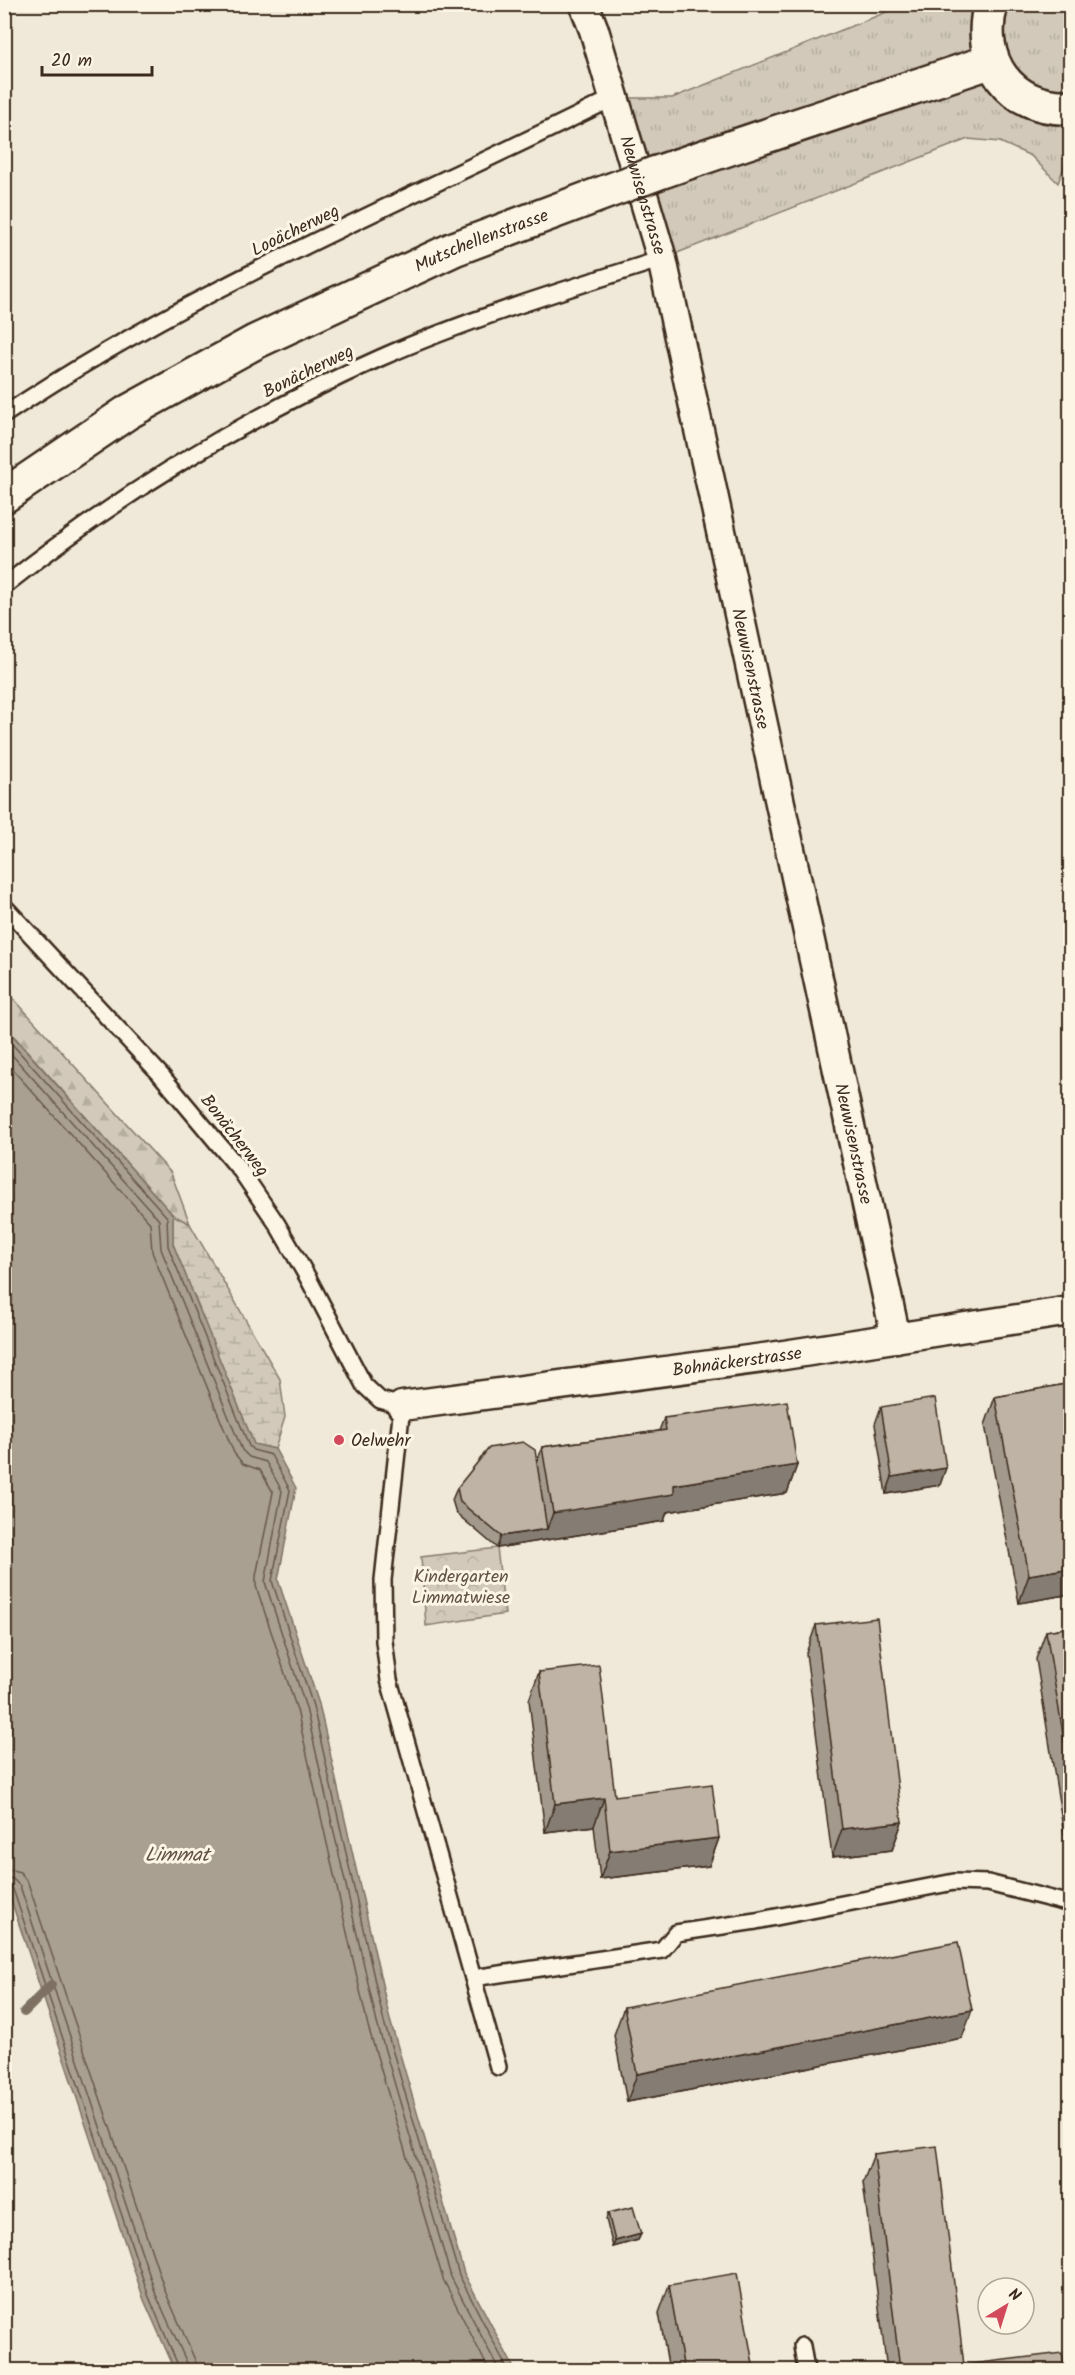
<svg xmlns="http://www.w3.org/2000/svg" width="1075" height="2375" font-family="Kalam,sans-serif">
	<defs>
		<pattern id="grass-tufts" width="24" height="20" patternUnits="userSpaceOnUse" patternTransform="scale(1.5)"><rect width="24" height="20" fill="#d2c9ba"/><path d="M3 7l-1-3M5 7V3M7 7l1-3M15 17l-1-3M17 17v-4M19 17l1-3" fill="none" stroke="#b5ad9f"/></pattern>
		<pattern id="forest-firs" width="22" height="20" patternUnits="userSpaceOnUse" patternTransform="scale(1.5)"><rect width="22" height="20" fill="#d2c9ba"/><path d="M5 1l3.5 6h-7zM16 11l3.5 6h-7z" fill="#b5ad9f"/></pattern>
		<pattern id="wetland-marsh" width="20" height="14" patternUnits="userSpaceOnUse" patternTransform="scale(1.5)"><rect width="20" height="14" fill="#d2c9ba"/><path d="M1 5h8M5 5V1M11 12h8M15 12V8" fill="none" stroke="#b5ad9f"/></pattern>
		<pattern id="park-crowns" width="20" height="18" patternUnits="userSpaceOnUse" patternTransform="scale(1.5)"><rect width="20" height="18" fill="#d2c9ba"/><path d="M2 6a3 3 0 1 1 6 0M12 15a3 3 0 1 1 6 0" fill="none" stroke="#b5ad9f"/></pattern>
	</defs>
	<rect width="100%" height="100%" fill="#f0e9d9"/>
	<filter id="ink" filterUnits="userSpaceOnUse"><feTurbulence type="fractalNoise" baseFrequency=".0167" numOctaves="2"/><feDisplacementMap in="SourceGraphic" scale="12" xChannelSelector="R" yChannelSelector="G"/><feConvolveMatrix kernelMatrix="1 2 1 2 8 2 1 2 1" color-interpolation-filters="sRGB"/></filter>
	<g filter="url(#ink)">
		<polygon fill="url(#grass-tufts)" stroke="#867a6c" stroke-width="1.5" points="904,5 1070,5 1070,150 1058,183 1031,156 1000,142 968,139 662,259 613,98 672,98"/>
		<polygon fill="url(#forest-firs)" stroke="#867a6c" stroke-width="1.5" points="4,988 171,1173 190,1224 173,1215 5,1026"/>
		<polygon fill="url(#wetland-marsh)" stroke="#867a6c" stroke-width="1.5" points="173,1215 190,1224 280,1379 285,1417 275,1449 254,1445 173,1244"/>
		<polygon fill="url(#park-crowns)" stroke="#867a6c" stroke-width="1.5" points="497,1548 505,1614 426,1626 421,1557"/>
		<polygon fill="#aaa091" stroke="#7e7163" stroke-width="1.5" points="4,1026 173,1215 173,1244 254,1444 275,1449 296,1488 278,1580 319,1704 390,2020 464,2273 515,2370 175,2370 144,2300 5,1882"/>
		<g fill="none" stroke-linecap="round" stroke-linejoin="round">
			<g stroke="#67594c" stroke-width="1.5">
				<polyline points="4,1035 167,1217 168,1246 249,1446 253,1450 271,1455 290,1490 272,1581 313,1706 384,2022 459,2275 508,2370"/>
				<polyline points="4,1046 159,1220 161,1249 242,1450 249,1457 266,1462 282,1491 265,1582 306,1708 377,2023 451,2277 499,2370"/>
				<polyline points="4,1060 150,1223 152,1252 234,1453 243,1464 260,1470 273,1492 256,1576 256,1586 297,1710 368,2026 443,2279 489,2370"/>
				<polyline points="4,1868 20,1872 28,1883 165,2291 195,2360 197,2370"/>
				<polyline points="4,1877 13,1879 20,1886 156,2295 187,2363 188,2370"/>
				<polyline points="4,1884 10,1885 13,1889 149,2297 180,2370"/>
			</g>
			<polyline stroke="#7e7163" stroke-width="10" points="24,2012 51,1985"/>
			<defs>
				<g id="service">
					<path d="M4 415C195 287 409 200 613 98"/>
					<path d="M4 586C120 494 245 418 380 358 471 318 567 289 662 259"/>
					<polyline points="4,906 160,1074 241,1171 277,1224 308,1278 364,1385 380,1400 402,1406 383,1580 384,1641 389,1680 498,2067"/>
					<polyline points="473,1978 662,1950 676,1933 756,1921 954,1882 988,1883 1063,1902 1070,1900"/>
					<polyline points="802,2346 806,2370"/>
				</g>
				<g id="minor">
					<path id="s1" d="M584 4 594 30 662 259 896 1338"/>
					<path id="s2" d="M402 1406 771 1357 1070 1311"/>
				</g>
				<g id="secondary">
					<path d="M991 4C975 60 1010 110 1070 107"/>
					<path d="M654 174C766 135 879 99 992 61"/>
					<path id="s3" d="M4 496 128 412 255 342 454 249 622 186"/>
				</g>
			</defs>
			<use href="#service" stroke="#3b2a1e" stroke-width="20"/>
			<use href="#minor" stroke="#3b2a1e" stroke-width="33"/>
			<use href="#secondary" stroke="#3b2a1e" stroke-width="38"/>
			<use href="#service" stroke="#fcf5e5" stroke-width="15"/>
			<use href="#minor" stroke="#fcf5e5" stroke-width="28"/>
			<use href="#secondary" stroke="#fcf5e5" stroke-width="33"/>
			<defs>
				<polyline id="secondary-bridge" points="622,186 654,174"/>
			</defs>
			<use href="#secondary-bridge" stroke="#3b2a1e" stroke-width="38" stroke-linecap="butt"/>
			<use href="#secondary-bridge" stroke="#fcf5e5" stroke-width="33"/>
		</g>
		<g fill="#a39a8d" stroke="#3b2a1e" stroke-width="1.5">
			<polygon points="1071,1383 1071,1594 1019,1603 985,1425 995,1397"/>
			<polygon points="881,1407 940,1485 886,1494 875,1424"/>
			<polygon points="664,1418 797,1465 787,1493 667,1512 664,1521 497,1548 456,1513 452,1500 457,1488 537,1463 542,1447 659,1431"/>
			<polygon points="816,1625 902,1822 892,1850 832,1857 806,1653"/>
			<polygon points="1071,1627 1071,1865 1069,1865 1036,1659 1046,1631"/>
			<polygon points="539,1672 615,1796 719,1838 709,1866 600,1879 594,1826 545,1832 529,1700"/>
			<polygon points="624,2007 962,2038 627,2102 614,2035"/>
			<polygon points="874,2154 964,2365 1065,2370 887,2370 863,2182"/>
			<polygon points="608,2213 641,2234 638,2240 613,2247 606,2219"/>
			<polygon points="669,2285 754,2370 669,2370 659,2313"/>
		</g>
		<g fill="#857d73" stroke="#3b2a1e" stroke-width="1.5">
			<polygon points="797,1465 787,1493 667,1512 664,1521 497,1548 501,1536 547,1529 553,1513 674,1485"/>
			<polygon points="946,1468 940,1485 886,1494 892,1477"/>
			<polygon points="1071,1568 1071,1594 1019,1603 1029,1575"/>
			<polygon points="604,1798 594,1826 545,1832 555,1804"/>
			<polygon points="902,1822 892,1850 832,1857 842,1829"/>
			<polygon points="719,1838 709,1866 600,1879 610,1851"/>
			<polygon points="972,2010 962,2038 627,2102 637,2074"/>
			<polygon points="641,2234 638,2240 613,2247 615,2241"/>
			<polygon points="954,2367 953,2370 926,2370"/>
		</g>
		<g fill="#beb3a4" stroke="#3b2a1e" stroke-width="1.5">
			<polygon points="1071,1383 1071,1440 1070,1441 1071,1445 1071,1568 1029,1575 995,1397"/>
			<polygon points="935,1398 946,1468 892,1477 881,1407"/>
			<polygon points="787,1401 797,1465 674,1485 674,1494 553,1513 542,1447 666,1430 664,1418"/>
			<polygon points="523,1442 535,1450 547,1529 501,1536 460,1502 457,1488 489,1448"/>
			<polygon points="877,1618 902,1822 842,1829 816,1625"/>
			<polygon points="1071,1627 1071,1782 1046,1631"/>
			<polygon points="599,1665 615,1796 712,1784 719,1838 610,1851 604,1798 555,1804 539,1672"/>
			<polygon points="958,1942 972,2010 637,2074 624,2007"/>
			<polygon points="937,2146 964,2365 1062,2353 1065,2370 954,2370 954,2367 926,2370 900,2370 874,2154"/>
			<polygon points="633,2207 641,2234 615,2241 608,2213"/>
			<polygon points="737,2273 754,2370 684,2370 669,2285"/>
		</g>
	</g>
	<circle fill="#d1495b" stroke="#fcf5e5" stroke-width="2" cx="339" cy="1440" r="6"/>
	<g text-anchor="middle" stroke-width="6" stroke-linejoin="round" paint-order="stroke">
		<g font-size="18" fill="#3b2a1e" stroke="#fcf5e5">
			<text dy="6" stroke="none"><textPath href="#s1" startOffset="200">Neuwisenstrasse</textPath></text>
			<text transform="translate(295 230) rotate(-26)" y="6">Looächerweg</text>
			<text dy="6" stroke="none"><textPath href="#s3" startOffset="543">Mutschellenstrasse</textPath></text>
			<text transform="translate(308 371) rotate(-26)" y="6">Bonächerweg</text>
			<text dy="6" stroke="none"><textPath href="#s1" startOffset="686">Neuwisenstrasse</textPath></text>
			<text transform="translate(235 1135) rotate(52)" y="6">Bonächerweg</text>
			<text dy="6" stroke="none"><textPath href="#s1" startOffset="1172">Neuwisenstrasse</textPath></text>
			<text dy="6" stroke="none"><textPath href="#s2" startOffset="338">Bohnäckerstrasse</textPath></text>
		</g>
		<g font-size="18" fill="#3b2a1e" stroke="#fcf5e5" text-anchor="start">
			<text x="351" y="1446">Oelwehr</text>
		</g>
		<g font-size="18" fill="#615245" stroke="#fcf5e5">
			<text x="461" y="1582">Kindergarten<tspan x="461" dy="21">Limmatwiese</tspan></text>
		</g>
		<g font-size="20" font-style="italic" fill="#625346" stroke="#fcf5e5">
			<text x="177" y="1861">Limmat</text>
		</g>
	</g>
	<rect width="1075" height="2375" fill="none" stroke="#fcf5e5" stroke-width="24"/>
	<rect x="12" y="12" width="1051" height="2351" fill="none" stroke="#3b2a1e" stroke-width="2" filter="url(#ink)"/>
	<g transform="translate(1006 2306) rotate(38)"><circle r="28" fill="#fcf5e5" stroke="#afa495" stroke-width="1.5"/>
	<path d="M0-4.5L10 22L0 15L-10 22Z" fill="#d1495b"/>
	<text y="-9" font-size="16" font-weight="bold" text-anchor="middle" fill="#3b2a1e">N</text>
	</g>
	<path d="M42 66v9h110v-9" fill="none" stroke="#3b2a1e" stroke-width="3"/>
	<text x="51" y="66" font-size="18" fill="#3b2a1e" stroke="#fcf5e5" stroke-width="4.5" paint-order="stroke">20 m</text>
</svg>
